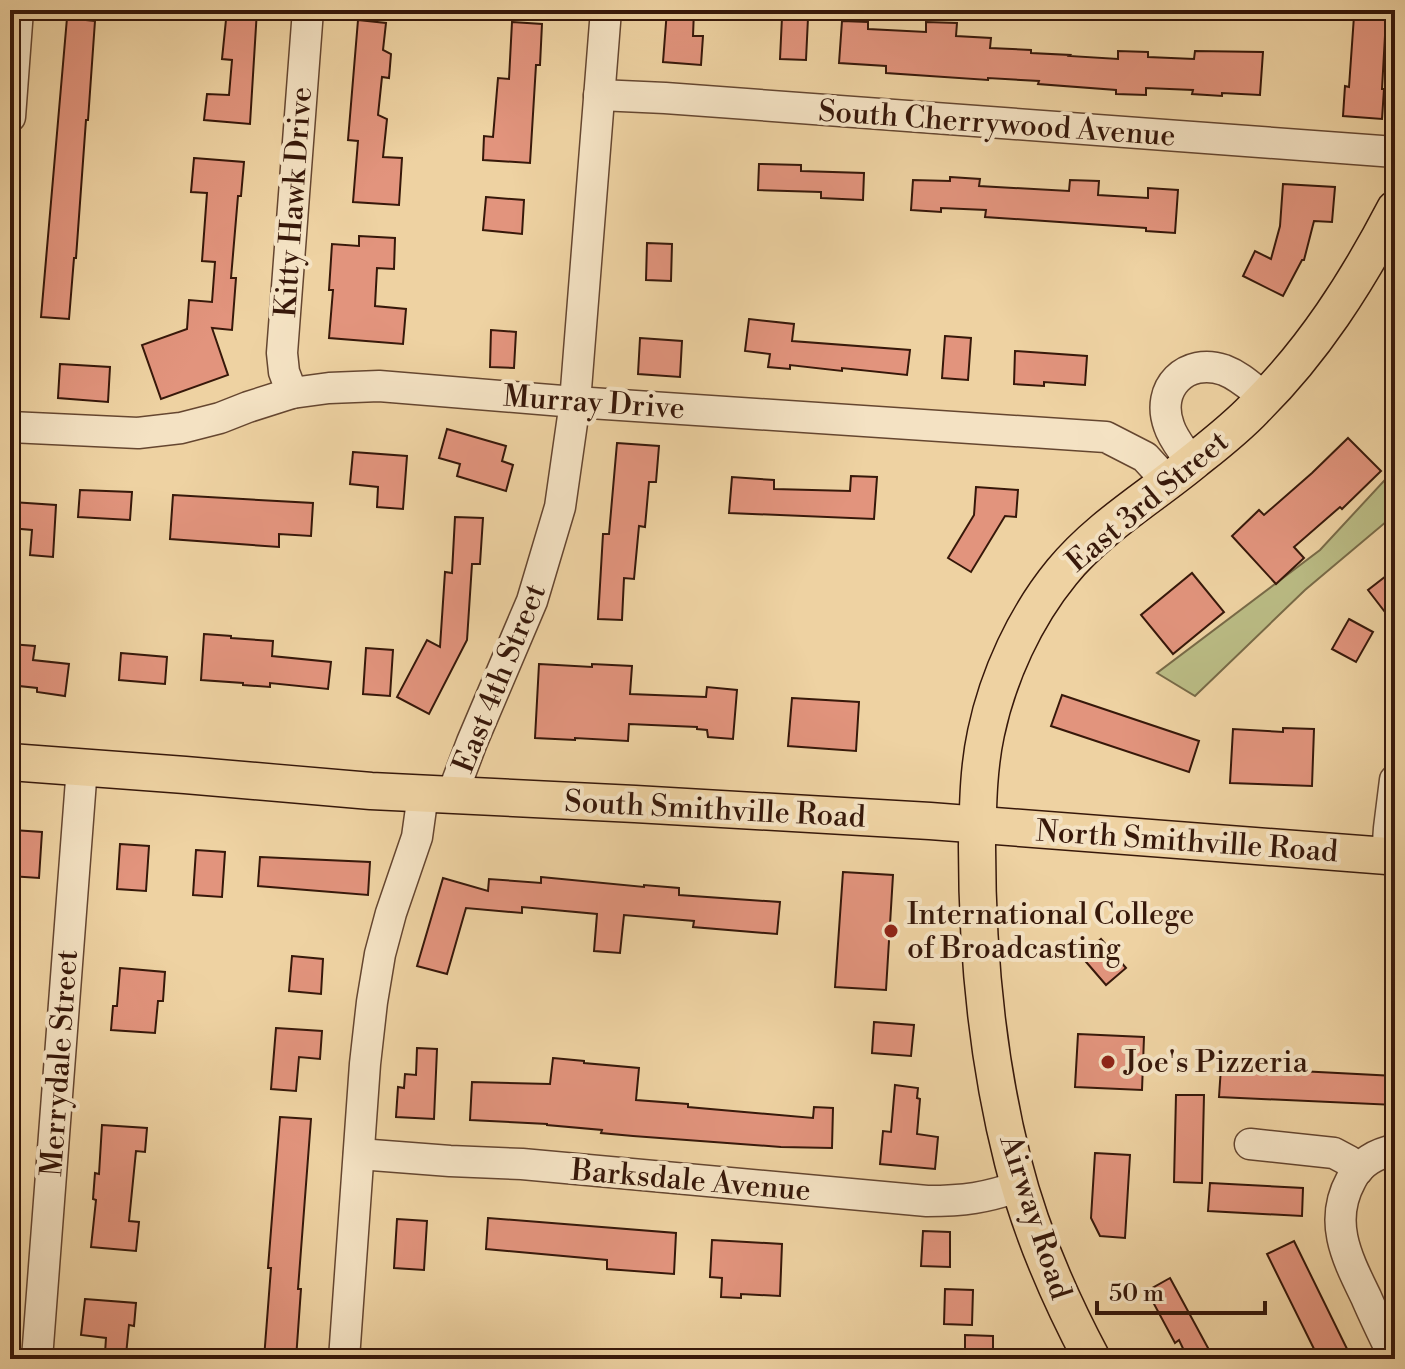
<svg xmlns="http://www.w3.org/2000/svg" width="1405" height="1369" font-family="'Libre Bodoni',serif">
	<rect width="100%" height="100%" fill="#eed2a2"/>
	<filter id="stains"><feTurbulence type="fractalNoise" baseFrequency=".0025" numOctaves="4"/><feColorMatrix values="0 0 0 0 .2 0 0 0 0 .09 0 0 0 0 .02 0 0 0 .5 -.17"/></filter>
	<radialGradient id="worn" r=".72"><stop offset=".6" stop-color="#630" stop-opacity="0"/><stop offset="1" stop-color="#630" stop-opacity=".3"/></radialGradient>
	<polygon fill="#babb84" stroke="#786a47" stroke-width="2" points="1395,469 1395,517 1387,521 1305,590 1195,696 1157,673 1320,550"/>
	<g fill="#e2947d" stroke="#37180a" stroke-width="2">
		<polygon points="227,10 257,10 250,124 204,120 207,94 229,95 232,60 222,59"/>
		<polygon points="667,10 694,10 693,36 703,36 701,65 663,62"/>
		<polygon points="1354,16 1386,18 1382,89 1384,89 1382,119 1343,116 1345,86 1349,87"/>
		<polygon points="782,17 808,18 806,60 780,59"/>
		<polygon points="67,18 95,21 88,120 86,120 76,258 74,258 69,319 41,317"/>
		<polygon points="358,20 386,23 383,50 391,54 389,78 382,77 378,115 387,119 383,157 402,158 399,205 353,202 358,141 348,140"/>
		<polygon points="842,21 868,22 868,29 926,32 926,22 957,23 956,36 991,38 990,48 1031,50 1031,53 1070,55 1069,56 1118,59 1118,51 1148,52 1148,57 1194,59 1195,51 1263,52 1260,95 1222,93 1222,96 1192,94 1193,90 1146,88 1146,95 1116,94 1116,90 1038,84 1039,81 988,78 988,80 886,73 886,66 839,63"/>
		<polygon points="512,22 542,24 540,65 536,65 530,163 483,160 484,136 493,137 498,78 509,79"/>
		<polygon points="194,158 244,162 241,196 238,196 231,278 236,278 232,330 212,328 228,375 161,399 142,345 187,329 189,300 212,302 215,262 202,261 207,193 191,192"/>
		<polygon points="759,164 801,165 801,171 864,173 863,200 821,198 821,192 758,190"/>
		<polygon points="950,177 980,179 979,186 1069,191 1070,180 1099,181 1098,195 1148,198 1148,188 1178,190 1175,233 1146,231 1146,228 985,217 986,210 941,208 941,212 911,210 913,180 950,181"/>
		<polygon points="1283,184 1335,187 1332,222 1314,221 1304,260 1302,260 1283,296 1243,276 1255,251 1271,259 1280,226"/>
		<polygon points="486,197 524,200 522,234 483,230"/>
		<polygon points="359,236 395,238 394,269 377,268 375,306 406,309 403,344 329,338 333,290 329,290 332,244 359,246"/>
		<polygon points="647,243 672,244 671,281 646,280"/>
		<polygon points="749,319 794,324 792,341 910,350 907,375 842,368 842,371 790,365 790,369 768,367 770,354 745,351"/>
		<polygon points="491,330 516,332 514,368 490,367"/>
		<polygon points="945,336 971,338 968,380 942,378"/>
		<polygon points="640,338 682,341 680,377 638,374"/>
		<polygon points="1015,351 1087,356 1085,385 1044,382 1044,386 1014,384"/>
		<polygon points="60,364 110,367 108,402 58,398"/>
		<polygon points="447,429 506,446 502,461 513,465 506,491 457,476 460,464 439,458"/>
		<polygon points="1348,438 1381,471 1342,509 1340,507 1294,547 1304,558 1276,584 1232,536 1259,510 1264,515 1312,473"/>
		<polygon points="617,443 659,446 656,482 649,482 645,527 639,526 634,579 624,578 622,620 598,619 603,534 609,534"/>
		<polygon points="353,452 407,456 403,509 377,507 378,487 350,484"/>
		<polygon points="851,476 877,477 874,519 729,513 732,477 774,480 774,489 850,491"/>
		<polygon points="976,487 1018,490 1016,517 1005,516 971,572 948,558 974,515"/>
		<polygon points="80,490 132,492 130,520 78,517"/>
		<polygon points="173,495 313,503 311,536 279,534 279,547 170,539"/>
		<polygon points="12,502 56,505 53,557 30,555 32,530 10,528"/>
		<polygon points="455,517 483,518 480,564 472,564 467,640 429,714 397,697 427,640 440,647 445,572 452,573"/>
		<polygon points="1395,569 1395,625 1368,590"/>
		<polygon points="1192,573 1224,612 1173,654 1141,615"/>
		<polygon points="1349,619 1373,632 1356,662 1332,649"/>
		<polygon points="204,634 231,636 231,638 273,641 272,656 331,662 328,689 270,683 270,687 243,685 243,683 201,680"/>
		<polygon points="10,644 35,646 33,660 69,664 65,696 37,692 37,688 10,685"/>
		<polygon points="366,648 393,650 390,696 363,694"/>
		<polygon points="121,653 167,657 165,684 119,680"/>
		<polygon points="539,664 592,667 592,664 632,666 630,694 706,697 707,687 737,690 733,739 708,737 707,730 697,729 697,727 629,724 628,741 575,738 575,740 535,738"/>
		<polygon points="1062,695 1199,741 1189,772 1051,726"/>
		<polygon points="792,698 859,702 856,751 788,746"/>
		<polygon points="1283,728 1314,729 1312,786 1230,783 1233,729 1283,732"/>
		<polygon points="13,830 42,832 39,878 10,876"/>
		<polygon points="120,844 149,846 146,891 117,889"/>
		<polygon points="196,850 225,852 222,897 193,895"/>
		<polygon points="260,857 370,862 368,895 258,886"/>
		<polygon points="843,872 893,875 886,990 835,987"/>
		<polygon points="541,877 644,887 644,885 679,888 679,895 780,902 777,934 693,927 694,921 624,915 620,953 594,951 597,914 522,907 522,913 466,908 447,974 417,966 443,878 488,891 489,879 541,883"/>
		<polygon points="1101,939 1126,968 1106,985 1081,956"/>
		<polygon points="292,956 323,959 321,994 289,991"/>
		<polygon points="120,968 165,972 163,1001 158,1001 155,1033 111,1030 113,1006 117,1006"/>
		<polygon points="874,1022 914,1025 911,1056 872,1053"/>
		<polygon points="276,1028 322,1031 320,1059 299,1057 296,1091 271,1089"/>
		<polygon points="1078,1034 1144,1037 1142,1090 1075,1087"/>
		<polygon points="417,1048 437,1049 434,1119 396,1117 398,1087 404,1088 405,1074 416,1075"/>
		<polygon points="553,1058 584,1061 584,1063 639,1068 636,1100 688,1104 688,1107 813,1118 814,1107 833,1108 832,1148 781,1147 633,1136 601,1133 602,1130 547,1125 547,1124 470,1120 472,1082 550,1084"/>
		<polygon points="1221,1067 1395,1076 1395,1105 1219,1097"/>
		<polygon points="895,1085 918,1088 917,1098 920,1099 917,1134 938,1137 935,1169 880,1164 883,1131 891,1132"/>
		<polygon points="1176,1095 1204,1095 1202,1183 1174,1182"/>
		<polygon points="280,1117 311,1119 298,1289 301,1289 296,1359 264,1359 271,1268 268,1268"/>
		<polygon points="102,1125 147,1128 145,1152 136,1151 129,1221 139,1222 136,1251 91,1247 96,1200 93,1199 95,1173 99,1174"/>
		<polygon points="1095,1153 1130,1155 1125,1238 1100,1236 1091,1218"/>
		<polygon points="1210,1183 1303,1188 1302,1216 1208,1211"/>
		<polygon points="488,1218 676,1233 674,1274 607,1269 607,1260 486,1249"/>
		<polygon points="397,1219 427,1221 424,1270 394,1268"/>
		<polygon points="923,1231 950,1232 950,1267 921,1266"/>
		<polygon points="712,1240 782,1244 780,1296 741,1294 741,1298 721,1297 722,1278 710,1277"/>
		<polygon points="1294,1241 1352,1359 1319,1359 1267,1254"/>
		<polygon points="1170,1278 1214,1359 1188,1359 1179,1340 1175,1343 1147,1291"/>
		<polygon points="945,1289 973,1290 972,1325 944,1324"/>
		<polygon points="85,1299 136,1303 134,1326 129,1325 126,1355 105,1353 106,1338 81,1335"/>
		<polygon points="965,1335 993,1336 993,1359 965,1359"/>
	</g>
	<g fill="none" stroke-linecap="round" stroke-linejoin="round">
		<defs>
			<g id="minor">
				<polyline points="599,95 665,98 1395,152"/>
				<polyline points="10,117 18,10"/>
				<polyline points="292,393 284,372 282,353 308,10"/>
				<polyline points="10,427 138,433 181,428 220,418 248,407 292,393 329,388 379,386 575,402 1106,437 1145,457 1167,481"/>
				<path d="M1191 463C1184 451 1173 439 1169 426 1155 388 1186 357 1224 370 1240 376 1252 388 1265 398"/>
				<polyline points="452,795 472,742 532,601 560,507 575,402 606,10"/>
				<polyline points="1387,856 1389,828 1395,780"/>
				<polyline points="1250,1144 1334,1153 1349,1161 1358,1170"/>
				<path d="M1395 1150C1377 1153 1359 1163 1351 1180 1328 1222 1347 1258 1366 1297 1375 1318 1385 1338 1395 1359"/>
				<path d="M359 1154 450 1161 522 1164 927 1201C964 1201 986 1198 1020 1186"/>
				<polyline points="37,1359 82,767"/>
				<polyline points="344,1359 365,1064 372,1002 380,954 391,913 417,837 423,794"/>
			</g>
			<g id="major">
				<polyline points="10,762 185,775 371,791 635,804 930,821 1387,856 1395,859"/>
				<path d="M1092 1359C1059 1297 1030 1230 1013 1162 987 1060 977 951 977 846 978 808 978 770 986 733 998 676 1025 617 1062 572 1099 527 1149 498 1194 461 1214 445 1236 428 1254 409 1313 351 1357 282 1395 209"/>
			</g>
		</defs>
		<use href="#minor" stroke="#654630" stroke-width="33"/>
		<use href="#major" stroke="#37180a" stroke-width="39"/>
		<use href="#minor" stroke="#f4e2c3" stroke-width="30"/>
		<use href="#major" stroke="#eed2a2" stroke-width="36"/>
	</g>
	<g fill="#8f2418" stroke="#f4e2c3" stroke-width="3">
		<circle cx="891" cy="931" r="8"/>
		<circle cx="1108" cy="1062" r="8"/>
	</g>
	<g text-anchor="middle" stroke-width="8" stroke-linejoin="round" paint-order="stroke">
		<g font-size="30" fill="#37180a" stroke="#f4e2c3">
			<text transform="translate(997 123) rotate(4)" y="10">South Cherrywood Avenue</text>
			<text transform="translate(293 202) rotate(-86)" y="10">Kitty Hawk Drive</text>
			<text transform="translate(594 402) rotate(4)" y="10">Murray Drive</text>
			<text transform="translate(1147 501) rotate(-40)" y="10">East 3rd Street</text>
			<text transform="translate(499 678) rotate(-68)" y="10">East 4th Street</text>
			<text transform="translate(715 809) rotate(3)" y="10">South Smithville Road</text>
			<text transform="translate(1187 841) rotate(4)" y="10">North Smithville Road</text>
			<text transform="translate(59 1063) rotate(-86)" y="10">Merrydale Street</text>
			<text transform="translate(691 1180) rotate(5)" y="10">Barksdale Avenue</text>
			<text transform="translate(1036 1217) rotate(72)" y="10">Airway Road</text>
		</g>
		<g font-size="30" fill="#37180a" stroke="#f4e2c3" text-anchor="start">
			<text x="907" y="924">International College<tspan x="907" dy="34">of Broadcasting</tspan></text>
			<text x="1124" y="1072">Joe's Pizzeria</text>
		</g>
	</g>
	<rect width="1405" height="1369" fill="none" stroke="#eed2a2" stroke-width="40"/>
	<rect x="12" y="12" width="1381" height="1345" fill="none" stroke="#37180a" stroke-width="4"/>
	<rect x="20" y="20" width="1365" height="1329" fill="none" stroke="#37180a" stroke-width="2"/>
	<path d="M1097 1301v12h168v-12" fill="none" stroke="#37180a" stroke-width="4"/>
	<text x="1109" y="1301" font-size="24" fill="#37180a" stroke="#f4e2c3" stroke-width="6" paint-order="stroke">50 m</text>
	<rect width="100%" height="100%" filter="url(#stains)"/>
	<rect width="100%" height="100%" fill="url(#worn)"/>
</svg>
